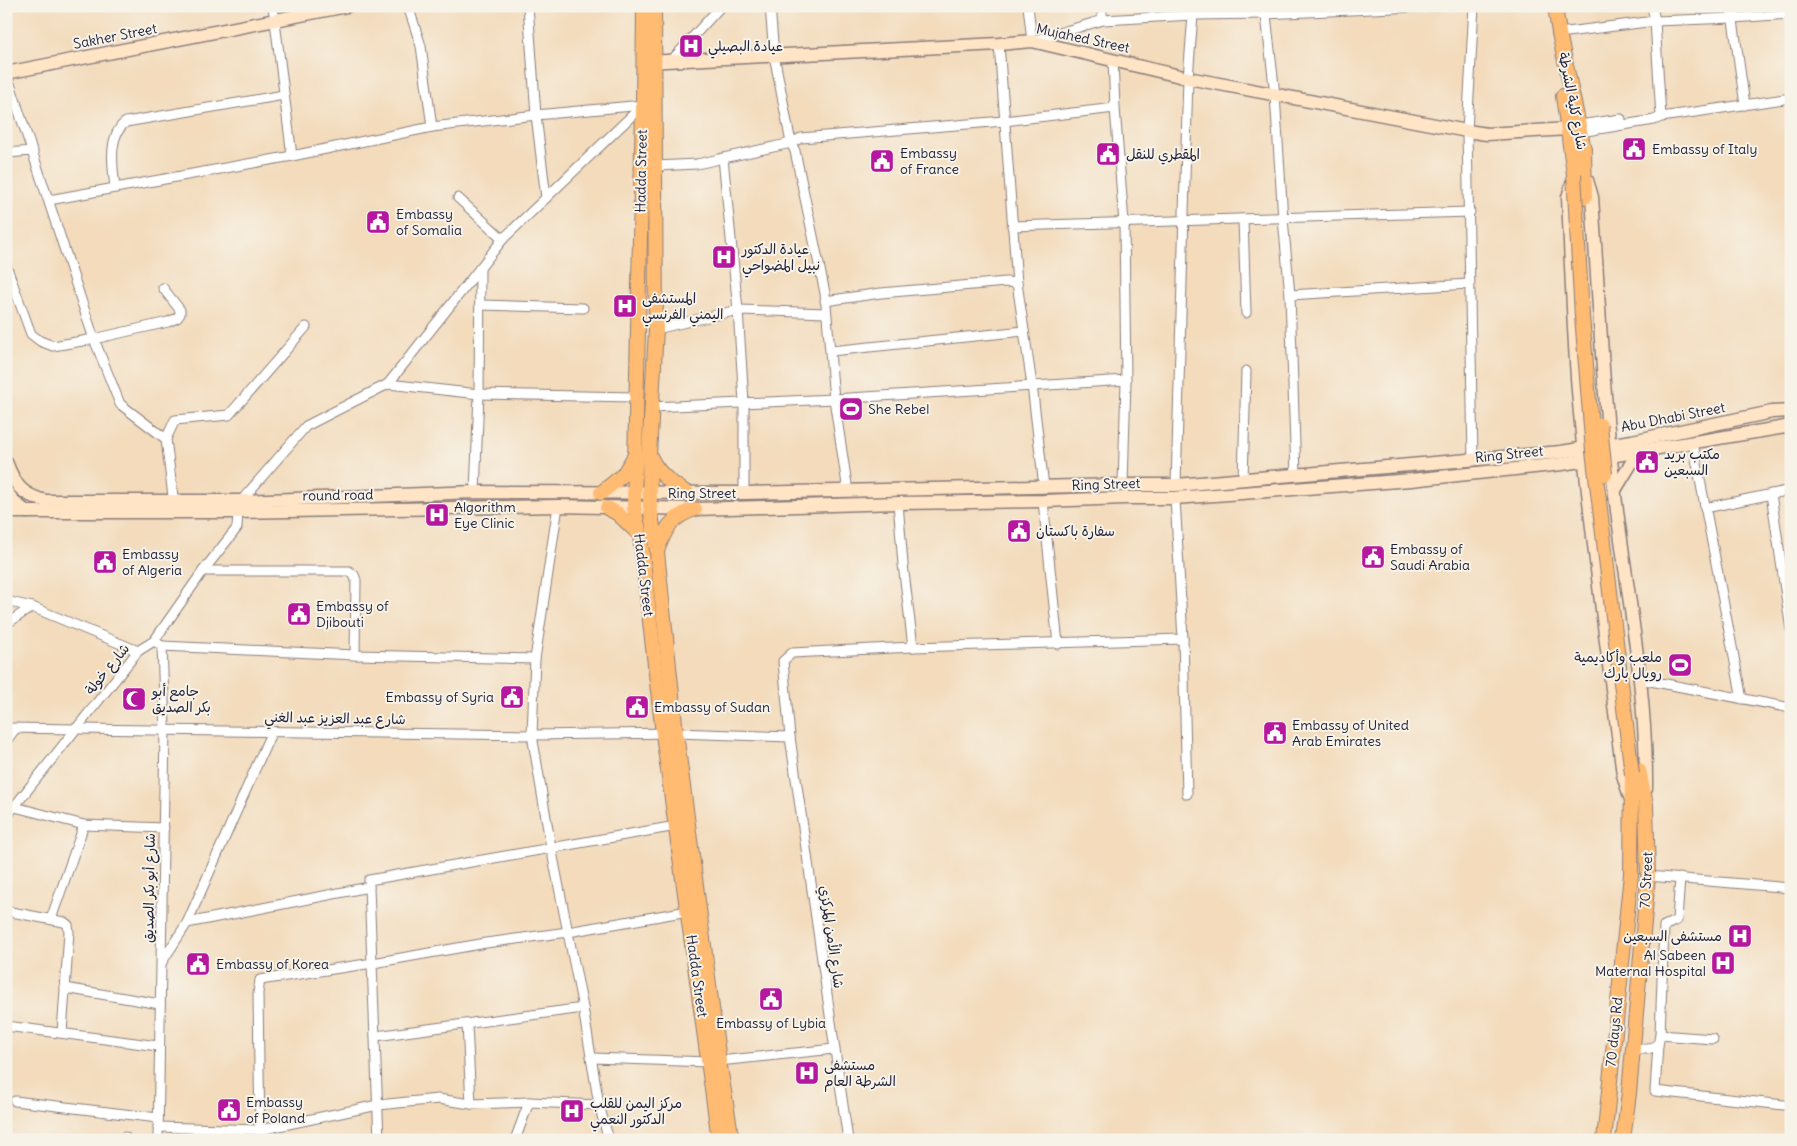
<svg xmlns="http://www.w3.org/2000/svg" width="1797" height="1146" font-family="Delius,'Playpen Sans Arabic',sans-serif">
	<rect width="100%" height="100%" fill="#f7f3e8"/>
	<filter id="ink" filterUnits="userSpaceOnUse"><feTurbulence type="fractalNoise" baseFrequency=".02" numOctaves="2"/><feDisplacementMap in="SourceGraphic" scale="10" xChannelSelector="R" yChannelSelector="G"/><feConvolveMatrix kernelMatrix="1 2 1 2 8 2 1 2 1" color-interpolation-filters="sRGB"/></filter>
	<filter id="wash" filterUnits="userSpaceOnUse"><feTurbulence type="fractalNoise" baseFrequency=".0096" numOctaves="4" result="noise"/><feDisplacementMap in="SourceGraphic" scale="20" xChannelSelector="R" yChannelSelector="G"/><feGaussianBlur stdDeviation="1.12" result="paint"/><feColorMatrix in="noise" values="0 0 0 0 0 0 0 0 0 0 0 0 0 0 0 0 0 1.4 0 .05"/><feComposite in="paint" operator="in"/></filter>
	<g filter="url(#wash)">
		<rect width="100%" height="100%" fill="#f3dbbc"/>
	</g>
	<g filter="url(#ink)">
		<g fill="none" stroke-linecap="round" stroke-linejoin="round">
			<defs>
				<g id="street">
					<polyline points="273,6 292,156"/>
					<polyline points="408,6 421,46 432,127"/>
					<polyline points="528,6 536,115 546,198"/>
					<polyline points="770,6 774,55 791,143 795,151 825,293 834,399 848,491"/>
					<polyline points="1028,6 1032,41 1103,20 1193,15 1265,14 1436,6"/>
					<polyline points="1101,6 1103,20"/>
					<polyline points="1265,6 1275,95 1283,219 1290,295 1296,476"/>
					<polyline points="1652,6 1655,21 1661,117"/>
					<polyline points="1731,6 1745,105"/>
					<polyline points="1559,33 1655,21 1733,18 1791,14"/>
					<polyline points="999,44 1017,283 1032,385 1044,487"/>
					<polyline points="1113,60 1115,108 1124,223 1126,380 1123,485"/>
					<polyline points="671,61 721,6"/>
					<polyline points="6,72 94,339 120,404 166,439 174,505"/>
					<polyline points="1579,125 1621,119"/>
					<polyline points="1580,132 1654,120 1661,117 1791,98"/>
					<polyline points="6,153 33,151"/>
					<polyline points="723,158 738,310 744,402 744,493"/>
					<polyline points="656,166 697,164 791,143 801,138 1004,121 1115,108"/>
					<path d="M115 188C113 169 107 135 126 122L284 95"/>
					<polyline points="458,198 503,239"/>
					<polyline points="49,200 292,156 432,127 536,115 643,105"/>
					<polyline points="1243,219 1246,313"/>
					<polyline points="1012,226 1470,212"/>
					<polyline points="6,265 31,334 40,341 53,346 94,339 168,322 177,318 180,314 180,310 163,288"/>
					<polyline points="1290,295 1469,284"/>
					<polyline points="825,301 881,293 1006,282 1017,283"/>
					<polyline points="480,305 583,308"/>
					<polyline points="656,329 738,310 826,313"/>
					<polyline points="831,351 1024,331"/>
					<polyline points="388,384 479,394 636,397"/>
					<polyline points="651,407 834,399 1126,380"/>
					<polyline points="166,439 175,420 229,415 306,327"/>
					<polyline points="1693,443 1742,699"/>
					<polyline points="1473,461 1467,131 1474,6"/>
					<polyline points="1243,480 1246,371"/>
					<polyline points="1176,485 1188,78 1193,15 1192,6"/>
					<polyline points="475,492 479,394 480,268"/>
					<polyline points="1771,494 1791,630"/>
					<polyline points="1175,498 1183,639 1187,794"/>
					<polyline points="241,501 306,426 388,384 503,239 643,105"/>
					<polyline points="1043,501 1058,644"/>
					<polyline points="898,503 903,564 913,647"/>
					<polyline points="558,506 535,659 532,735 551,847 583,1008 599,1105 609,1140"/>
					<polyline points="1705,508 1791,490"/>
					<polyline points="203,571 349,571 354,575 356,580 355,655"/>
					<polyline points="6,601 32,607 138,651"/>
					<polyline points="6,624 32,607"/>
					<polyline points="154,641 162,646 165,730 158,1140"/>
					<polyline points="162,646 355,655 535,659"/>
					<polyline points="1640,679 1791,708"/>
					<polyline points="6,728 532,735 676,733 790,737"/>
					<polyline points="6,741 16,728"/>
					<polyline points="15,807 84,825 164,828"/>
					<polyline points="6,817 138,651 154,641 203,571 237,528 238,512"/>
					<polyline points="1648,876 1791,888"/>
					<polyline points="1680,878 1677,920 1664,926 1660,1035 1658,1045 1655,1091 1784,1105"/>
					<polyline points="369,887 379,1140"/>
					<polyline points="6,911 64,922 68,925 69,932 62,1033"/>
					<polyline points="51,919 84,825"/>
					<polyline points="187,923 369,887 369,880 676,826"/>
					<polyline points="162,962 187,923 272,731"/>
					<polyline points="65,988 160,1004"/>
					<polyline points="467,1024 471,1104"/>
					<polyline points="6,1026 158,1046"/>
					<polyline points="1660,1035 1713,1039"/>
					<polyline points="376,1036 583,1008"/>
					<polyline points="1632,1049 1648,1049 1658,1045"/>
					<polyline points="592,1058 709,1062 834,1049"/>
					<polyline points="15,1101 158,1118"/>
					<polyline points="158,1127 260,1130 378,1105 438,1099 471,1104 529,1102 599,1105"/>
					<polyline points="125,1140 125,1137"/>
					<polyline points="260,1140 258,993 260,980 373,963 486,943 568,932 688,911"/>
					<polyline points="515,1140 529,1102"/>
					<polyline points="848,1140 790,737 783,661 792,653 913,647 1183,639"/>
				</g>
				<g id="secondary">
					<polyline points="646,62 999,44 1032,41 1188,78 1467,131 1487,134 1568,129"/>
					<polyline points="6,73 347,6"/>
					<path d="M1587 180 1592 197C1599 299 1603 402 1616 503 1628 598 1647 693 1646 789"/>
					<path d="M1572 184 1568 197C1571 262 1573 326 1578 391 1589 519 1607 647 1623 775L1630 797"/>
					<path d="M6 462C15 485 21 495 46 501H241L475 492 744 493 1123 485H1176L1561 452 1632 441 1772 412 1791 411"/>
					<polyline points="1615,490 1638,452"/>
					<polyline points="6,491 15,503 27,512"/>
					<polyline points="6,512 238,512 558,506 695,509 898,503 1043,501 1125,498 1175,498 1411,480 1562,464 1791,426"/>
				</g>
				<g id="primary">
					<polyline points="644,6 643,105 634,507 640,535 663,734 719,1140"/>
					<polyline points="654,6 656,329 649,455 650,507 657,552 676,733 687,817 719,1061 732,1140"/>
					<polyline points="1555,6 1559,33 1584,149 1585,197"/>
					<polyline points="1563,96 1574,174"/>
					<path d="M650 456C658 474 671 483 687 493"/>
					<polyline points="601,493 623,475 634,457"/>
					<polyline points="607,508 617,513 640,535"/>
					<path d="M657 551C665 529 671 517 695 509"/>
					<polyline points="1604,1140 1631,874 1632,774"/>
					<polyline points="1623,1140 1629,1093 1648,876 1646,804 1639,770"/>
				</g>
			</defs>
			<use href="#street" stroke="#8a7e7c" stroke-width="11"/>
			<use href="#secondary" stroke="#8a7e7c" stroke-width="15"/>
			<use href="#primary" stroke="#8a7e7c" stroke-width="16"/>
			<use href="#street" stroke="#fff" stroke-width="9"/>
			<use href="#secondary" stroke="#ffe4c6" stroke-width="12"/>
			<use href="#primary" stroke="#ffbb71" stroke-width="14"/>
			<defs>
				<g id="primary-bridge">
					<polyline points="1574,174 1582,316 1593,451 1632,774"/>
					<polyline points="1600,425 1605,474"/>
				</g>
			</defs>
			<use href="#primary-bridge" stroke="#8a7e7c" stroke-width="16" stroke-linecap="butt"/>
			<use href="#primary-bridge" stroke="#ffbb71" stroke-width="14"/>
		</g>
	</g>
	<defs>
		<symbol id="hospital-square" viewBox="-11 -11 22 22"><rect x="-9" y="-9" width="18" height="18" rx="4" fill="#b5179e" stroke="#f7f3e8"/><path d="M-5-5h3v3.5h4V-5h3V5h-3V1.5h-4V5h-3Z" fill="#fff"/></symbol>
		<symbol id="civic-square" viewBox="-11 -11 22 22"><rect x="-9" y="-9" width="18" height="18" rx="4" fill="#b5179e" stroke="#f7f3e8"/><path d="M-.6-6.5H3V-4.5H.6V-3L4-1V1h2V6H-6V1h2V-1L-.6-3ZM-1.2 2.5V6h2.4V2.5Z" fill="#fff"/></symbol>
		<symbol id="stadium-square" viewBox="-11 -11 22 22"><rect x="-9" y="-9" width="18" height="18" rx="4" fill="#b5179e" stroke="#f7f3e8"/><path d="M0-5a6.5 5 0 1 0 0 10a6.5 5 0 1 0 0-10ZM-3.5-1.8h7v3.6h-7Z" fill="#fff"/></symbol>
		<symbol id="mosque-square" viewBox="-11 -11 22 22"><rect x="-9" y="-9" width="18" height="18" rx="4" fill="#b5179e" stroke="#f7f3e8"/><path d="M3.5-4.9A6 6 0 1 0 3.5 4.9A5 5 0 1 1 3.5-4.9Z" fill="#fff"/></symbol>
	</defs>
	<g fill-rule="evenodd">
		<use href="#hospital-square" x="677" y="32" width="28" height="28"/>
		<use href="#civic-square" x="1620" y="135" width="28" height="28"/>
		<use href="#civic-square" x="1094" y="140" width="28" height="28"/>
		<use href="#civic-square" x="868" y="147" width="28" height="28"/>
		<use href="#civic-square" x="364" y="208" width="28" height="28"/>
		<use href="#hospital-square" x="710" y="243" width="28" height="28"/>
		<use href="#hospital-square" x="611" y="292" width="28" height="28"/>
		<use href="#stadium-square" x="837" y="395" width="28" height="28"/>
		<use href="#civic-square" x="1633" y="448" width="28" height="28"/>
		<use href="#hospital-square" x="423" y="501" width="28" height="28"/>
		<use href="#civic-square" x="1005" y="517" width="28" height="28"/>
		<use href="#civic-square" x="1359" y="543" width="28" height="28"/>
		<use href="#civic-square" x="91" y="548" width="28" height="28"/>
		<use href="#civic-square" x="285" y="600" width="28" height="28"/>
		<use href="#stadium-square" x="1666" y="651" width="28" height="28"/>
		<use href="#civic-square" x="498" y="683" width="28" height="28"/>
		<use href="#mosque-square" x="120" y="685" width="28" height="28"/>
		<use href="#civic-square" x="623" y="693" width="28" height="28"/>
		<use href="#civic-square" x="1261" y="719" width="28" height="28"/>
		<use href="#hospital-square" x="1726" y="922" width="28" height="28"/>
		<use href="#hospital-square" x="1709" y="949" width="28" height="28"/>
		<use href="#civic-square" x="184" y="950" width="28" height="28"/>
		<use href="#civic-square" x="757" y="985" width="28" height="28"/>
		<use href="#hospital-square" x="793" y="1059" width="28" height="28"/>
		<use href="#civic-square" x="215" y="1096" width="28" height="28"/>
		<use href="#hospital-square" x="558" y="1097" width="28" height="28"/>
	</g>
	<g text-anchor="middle" stroke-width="4" stroke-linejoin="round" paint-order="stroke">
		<g font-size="14" fill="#22223b" stroke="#f7f3e8">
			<text transform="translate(115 36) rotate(-11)" y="5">Sakher Street</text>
			<text transform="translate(1083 38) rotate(12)" y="5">Mujahed Street</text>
			<text transform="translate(1573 101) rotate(79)" y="5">شارع كلية الشرطة</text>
			<text transform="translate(641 171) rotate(-89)" y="5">Hadda Street</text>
			<text transform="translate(1673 417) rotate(-11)" y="5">Abu Dhabi Street</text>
			<text transform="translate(1509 454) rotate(-6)" y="5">Ring Street</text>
			<text transform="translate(1106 484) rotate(-2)" y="5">Ring Street</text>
			<text x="702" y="498">Ring Street</text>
			<text transform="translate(338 495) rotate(-1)" y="5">round road</text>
			<text transform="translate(644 575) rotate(83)" y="5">Hadda Street</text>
			<text transform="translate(107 669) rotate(-51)" y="5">شارع خولة</text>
			<text transform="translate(335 718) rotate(1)" y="5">شارع عبد العزيز عبد الغني</text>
			<text transform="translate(1646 880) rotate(-87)" y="5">70 Street</text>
			<text transform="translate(149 888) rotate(-89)" y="5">شارع أبو بكر الصديق</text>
			<text transform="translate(832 937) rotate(82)" y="5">شارع الأمن المركزي</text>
			<text transform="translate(697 976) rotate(82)" y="5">Hadda Street</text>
			<text transform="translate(1614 1032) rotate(-84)" y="5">70 days Rd</text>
		</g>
		<g font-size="14" fill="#22223b" stroke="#f7f3e8" text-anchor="start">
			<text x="708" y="51">عيادة البصيلي</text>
			<text x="1652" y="154">Embassy of Italy</text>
			<text x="900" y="158">Embassy<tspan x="900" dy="16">of France</tspan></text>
			<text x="1126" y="159">المقطري للنقل</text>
			<text x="396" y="219">Embassy<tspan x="396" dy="16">of Somalia</tspan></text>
			<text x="742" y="254">عيادة الدكتور<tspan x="742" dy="16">نبيل المضواحي</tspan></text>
			<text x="642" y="303">المستشفى<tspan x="642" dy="16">اليمني الفرنسي</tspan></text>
			<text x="868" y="414">She Rebel</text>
			<text x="1664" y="459">مكتب بريد<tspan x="1664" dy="16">السبعين</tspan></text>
			<text x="454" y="512">Algorithm<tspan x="454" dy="16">Eye Clinic</tspan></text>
			<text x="1036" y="536">سفارة باكستان</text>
			<text x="1390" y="554">Embassy of<tspan x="1390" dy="16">Saudi Arabia</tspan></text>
			<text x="122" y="559">Embassy<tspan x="122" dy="16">of Algeria</tspan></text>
			<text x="316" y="611">Embassy of<tspan x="316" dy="16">Djibouti</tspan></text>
			<text x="1662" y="662" text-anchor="end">ملعب وأكاديمية<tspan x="1662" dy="16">رويال بارك</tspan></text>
			<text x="152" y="696">جامع أبو<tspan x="152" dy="16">بكر الصديق</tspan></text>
			<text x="494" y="702" text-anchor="end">Embassy of Syria</text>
			<text x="654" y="712">Embassy of Sudan</text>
			<text x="1292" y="730">Embassy of United<tspan x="1292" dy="16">Arab Emirates</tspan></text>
			<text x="1722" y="941" text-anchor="end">مستشفى السبعين</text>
			<text x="1706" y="960" text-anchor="end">Al Sabeen<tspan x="1706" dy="16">Maternal Hospital</tspan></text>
			<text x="216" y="969">Embassy of Korea</text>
			<text x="771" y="1028" text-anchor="middle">Embassy of Lybia</text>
			<text x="824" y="1070">مستشفى<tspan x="824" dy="16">الشرطة العام</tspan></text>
			<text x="246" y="1107">Embassy<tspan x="246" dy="16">of Poland</tspan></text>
			<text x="590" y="1108">مركز اليمن للقلب<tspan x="590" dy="16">الدكتور النعمي</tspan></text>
		</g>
	</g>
	<rect width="1797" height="1146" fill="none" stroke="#f7f3e8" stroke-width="25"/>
</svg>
